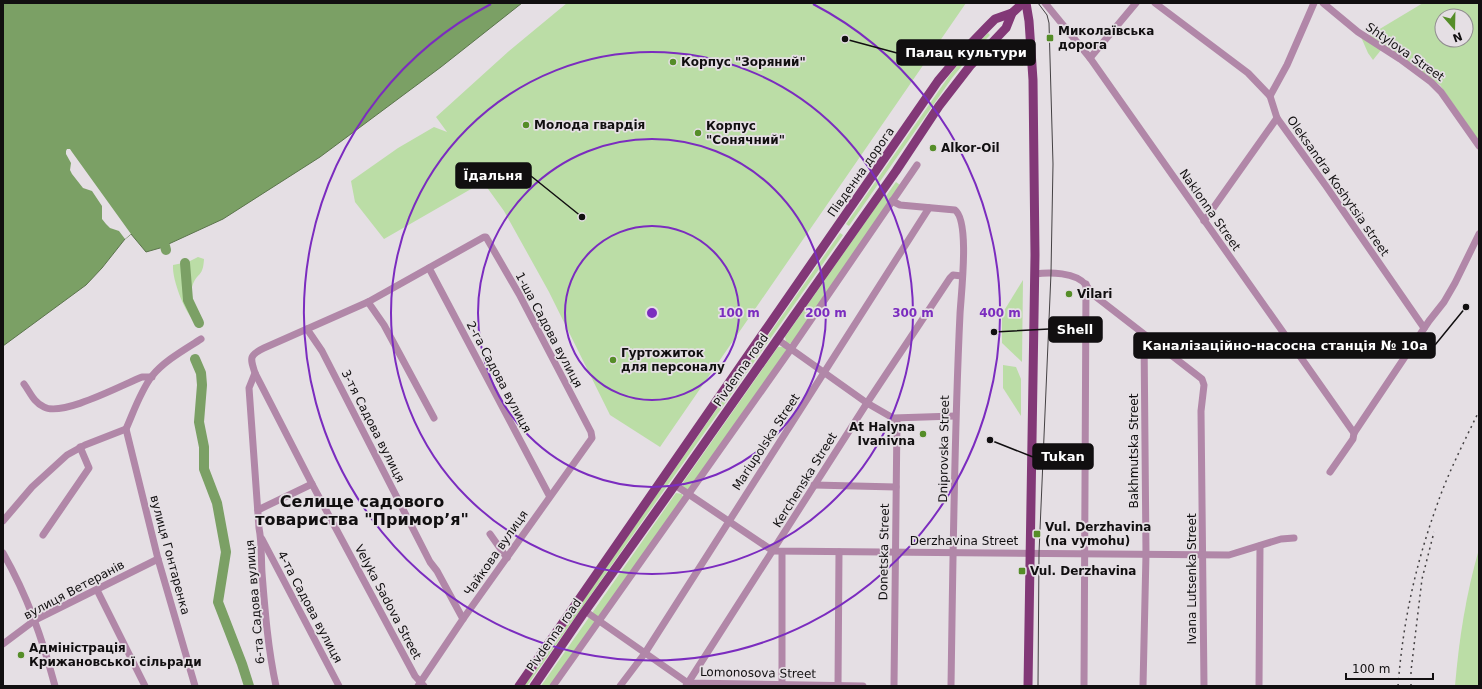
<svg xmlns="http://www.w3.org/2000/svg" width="1482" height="689" font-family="'DejaVu Sans',sans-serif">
	<rect width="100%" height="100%" fill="#e5dfe4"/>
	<g fill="#bbdda6" fill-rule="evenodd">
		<polygon points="567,3 966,3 660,447 610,415 549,292 504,211 478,175 478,185 384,239 355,202 351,181 398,148 434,127 447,132 436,117 509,51"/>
		<path d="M1423 3H1479V141L1440 85 1368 36ZM1442 16H1466V40H1442Z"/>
		<polygon points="988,33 990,35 970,56 952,78 849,226 846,224 949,76 967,54"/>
		<polygon points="1361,37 1381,50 1373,60 1368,53"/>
		<polygon points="1010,45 1023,51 1023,66 1008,64"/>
		<polygon points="896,182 900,185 792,343 788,344 786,342 785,337 883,197 886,196"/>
		<polygon points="840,233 843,235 527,686 523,686"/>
		<path d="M198 257 204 259C203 277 198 272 193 284 188 296 198 311 203 320V323L197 324C185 314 172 280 173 265L188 262Z"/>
		<polygon points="1023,280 1022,362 1002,343 1002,314"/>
		<polygon points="778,347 785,347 787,350 688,490 684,488 682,484"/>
		<polygon points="1003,365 1016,367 1021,379 1021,416 1003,388"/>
		<polygon points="676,493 682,494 683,497 551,686 541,686"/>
		<path d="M1479 549V686H1455C1459 639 1466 594 1479 549Z"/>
	</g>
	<polygon fill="#7ba065" stroke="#5b744c" points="3,3 522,3 441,67 320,157 223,219 160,248 146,252 131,234 125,239 102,268 86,285 3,346"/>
	<polygon fill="#e5dfe4" points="67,149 70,149 72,152 131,234 125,239 119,231 110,228 106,224 102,219 102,206 92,191 83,188 72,174 70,170 71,163 66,154 66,151"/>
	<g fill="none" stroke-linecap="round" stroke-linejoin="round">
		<g stroke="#7ba065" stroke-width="10">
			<polyline points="165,246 166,250"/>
			<polyline points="185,263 188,300 199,323"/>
			<polyline points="195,359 201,373 202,385 199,422 204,447 204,469 217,503 226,552 218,602 242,664 249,686"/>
		</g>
		<g stroke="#b187a8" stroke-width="7">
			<polyline points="1045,3 1090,58 1354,433"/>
			<polyline points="1155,3 1248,73 1270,96 1277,118 1326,186 1424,328"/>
			<polyline points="1323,3 1358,32 1400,59 1431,82 1441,92 1479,146"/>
			<polyline points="1090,58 1136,3"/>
			<polyline points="1270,96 1287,65 1314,3"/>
			<path d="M892 201 900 205 955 210C970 221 961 294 960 314 954 438 953 562 951 686"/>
			<polyline points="1204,221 1277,118"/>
			<polyline points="429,268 549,495"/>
			<path d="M1035 274C1049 272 1076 272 1086 285 1088 287 1090 291 1091 293L1202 379 1204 385 1201 411 1204 686"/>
			<polyline points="368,302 384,325 434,418"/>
			<polyline points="307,329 322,351 430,562 437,571 463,619"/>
			<polyline points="777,339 867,403 893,418 955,416"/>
			<path d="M255 373 249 388 259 528C262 543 261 558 262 573 265 611 268 649 276 686"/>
			<path d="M24 384C30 392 34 403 44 407 62 417 122 385 142 377H152"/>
			<polyline points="126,429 158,559 195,686"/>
			<polyline points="1330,472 1353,439 1354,433 1429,321 1444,302 1455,283 1479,234"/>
			<polyline points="675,485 773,551 1229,555 1281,539 1294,538"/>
			<polyline points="814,485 896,487"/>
			<polyline points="258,510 312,484"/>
			<path d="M3 521 32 487 67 455 85 445 126 429C134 411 140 392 152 376 164 361 184 350 201 339"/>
			<polyline points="490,534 507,558"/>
			<polyline points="43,535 89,468 80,447"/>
			<polyline points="262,539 339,686"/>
			<polyline points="782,552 782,686"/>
			<path d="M3 553C28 597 42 638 55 686"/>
			<polyline points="97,590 145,686"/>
			<polyline points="585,611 688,683 863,686"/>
			<polyline points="3,644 35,620 158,559"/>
			<path d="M418 686 420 683 463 619 592 438 591 432 519 294 486 237H484L368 302 264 348C249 355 250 358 255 373L312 484 415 676 424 686"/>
			<polyline points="553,686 791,349 917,165"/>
			<polyline points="620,686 645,653 929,208"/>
			<polyline points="686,686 867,403 950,278 953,275 962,276"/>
			<polyline points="838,686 839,552"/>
			<polyline points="894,686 897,419"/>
			<polyline points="1084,686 1086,284"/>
			<polyline points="1143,686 1146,554 1144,336"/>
			<polyline points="1259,686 1260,546"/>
		</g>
		<g stroke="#823877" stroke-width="9">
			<polyline points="1026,3 1029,21 1033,80 1035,255 1028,686"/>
			<polyline points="519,686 938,81 960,55 988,26 995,19 1012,13"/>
			<polyline points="534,686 583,614 675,485 896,171 939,106 970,66 1006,28 1012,13 1023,3"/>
		</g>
		<polyline stroke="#444143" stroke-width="1" points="1038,3 1047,15 1049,23 1053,164 1051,273 1039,553 1038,686"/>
		<g stroke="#444143" stroke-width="1.5" stroke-dasharray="2 4" stroke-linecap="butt">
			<path d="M1398 686C1403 622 1415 566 1437 505 1448 473 1464 442 1479 411"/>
			<polyline points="1411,686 1411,671 1422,579 1434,532"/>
		</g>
	</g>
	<g fill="none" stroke="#7b2cbf" stroke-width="2">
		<circle cx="652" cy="313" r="87"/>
		<circle cx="652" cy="313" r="174"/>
		<circle cx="652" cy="313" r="261"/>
		<path d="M813 4A348 348 0 1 1 491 4"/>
	</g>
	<g fill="#558d28" stroke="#e5dfe4" stroke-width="1.5">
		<rect x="1046" y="34" width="8" height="8" rx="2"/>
		<circle cx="673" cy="62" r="4"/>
		<circle cx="526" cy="125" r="4"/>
		<circle cx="698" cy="133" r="4"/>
		<circle cx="933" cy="148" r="4"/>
		<circle cx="1069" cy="294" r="4"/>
		<circle cx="613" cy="360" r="4"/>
		<circle cx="923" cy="434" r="4"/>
		<rect x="1033" y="530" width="8" height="8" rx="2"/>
		<rect x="1018" y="567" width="8" height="8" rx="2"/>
		<circle cx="21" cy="655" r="4"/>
	</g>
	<g text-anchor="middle" stroke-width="3.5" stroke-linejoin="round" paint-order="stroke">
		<g font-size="12" font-weight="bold" fill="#110f10" stroke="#e5dfe4" text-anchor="start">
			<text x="1058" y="35">Миколаївська<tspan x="1058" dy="14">дорога</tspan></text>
			<text x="681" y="66">Корпус "Зоряний"</text>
			<text x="534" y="129">Молода гвардія</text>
			<text x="706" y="130">Корпус<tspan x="706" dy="14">"Сонячний"</tspan></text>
			<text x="941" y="152">Alkor-Oil</text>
			<text x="1077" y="298">Vilari</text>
			<text x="621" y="357">Гуртожиток<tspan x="621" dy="14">для персоналу</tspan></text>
			<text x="915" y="431" text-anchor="end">At Halyna<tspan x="915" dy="14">Ivanivna</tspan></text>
			<text x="1045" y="531">Vul. Derzhavina<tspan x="1045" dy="14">(na vymohu)</tspan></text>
			<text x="1030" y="575">Vul. Derzhavina</text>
			<text x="29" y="652">Адміністрація<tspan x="29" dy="14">Крижановської сільради</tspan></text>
		</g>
		<g font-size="12" fill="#110f10" stroke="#e5dfe4">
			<text transform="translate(1405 52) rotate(35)" y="4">Shtylova Street</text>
			<text transform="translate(861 172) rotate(-55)" y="4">Південна дорога</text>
			<text transform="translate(1338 186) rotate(55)" y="4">Oleksandra Koshytsia street</text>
			<text transform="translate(1210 210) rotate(55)" y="4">Naklonna Street</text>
			<text transform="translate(549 330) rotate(62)" y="4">1-ша Садова вулиця</text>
			<text transform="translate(741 370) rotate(-55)" y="4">Pivdenna road</text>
			<text transform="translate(499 377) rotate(62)" y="4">2-га Садова вулиця</text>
			<text transform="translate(373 426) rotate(63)" y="4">3-тя Садова вулиця</text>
			<text transform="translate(766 442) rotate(-57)" y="4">Mariupolska Street</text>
			<text transform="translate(944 449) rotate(-89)" y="4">Dniprovska Street</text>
			<text transform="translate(1134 451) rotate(-90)" y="4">Bakhmutska Street</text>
			<text transform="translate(805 480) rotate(-58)" y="4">Kerchenska Street</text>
			<text x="964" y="545">Derzhavina Street</text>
			<text transform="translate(884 552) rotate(-89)" y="4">Donetska Street</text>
			<text transform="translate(496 553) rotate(-55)" y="4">Чайкова вулиця</text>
			<text transform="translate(170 555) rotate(75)" y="4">вулиця Гонтаренка</text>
			<text transform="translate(1192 579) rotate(-90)" y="4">Ivana Lutsenka Street</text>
			<text transform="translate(74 590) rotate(-28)" y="4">вулиця Ветеранів</text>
			<text transform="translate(255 602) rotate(-95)" y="4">6-та Садова вулиця</text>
			<text transform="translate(388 602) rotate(62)" y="4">Velyka Sadova Street</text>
			<text transform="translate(310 607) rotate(62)" y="4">4-та Садова вулиця</text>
			<text transform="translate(554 635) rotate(-55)" y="4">Pivdenna road</text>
			<text transform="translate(758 673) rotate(1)" y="4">Lomonosova Street</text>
		</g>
		<g font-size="16" font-weight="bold" fill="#110f10" stroke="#e5dfe4">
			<text x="362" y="507">Селище садового<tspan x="362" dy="18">товариства "Примор’я"</tspan></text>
		</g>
	</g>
	<circle cx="652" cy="313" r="6" fill="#7b2cbf" stroke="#e5dfe4" stroke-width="2"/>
	<g font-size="12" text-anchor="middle" font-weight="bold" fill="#7b2cbf" stroke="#e5dfe4" stroke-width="3.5" stroke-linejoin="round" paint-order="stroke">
		<text x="739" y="317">100 m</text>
		<text x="826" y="317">200 m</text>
		<text x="913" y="317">300 m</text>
		<text x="1000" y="317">400 m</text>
	</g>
	<path fill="none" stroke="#110f10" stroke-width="1.5" d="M845 39L897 53M582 217L531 176M994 332L1049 329M1466 307L1435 345M990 440L1033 457"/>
	<g fill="#110f10" stroke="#e5dfe4" stroke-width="1.5">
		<circle cx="845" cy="39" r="4"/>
		<circle cx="582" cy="217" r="4"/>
		<circle cx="994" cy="332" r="4"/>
		<circle cx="1466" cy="307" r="4"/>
		<circle cx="990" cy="440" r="4"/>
	</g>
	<g fill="#110f10" stroke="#110f10" stroke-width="1.5">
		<rect x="897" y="40" width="138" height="25" rx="4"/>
		<rect x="456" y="163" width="75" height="25" rx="4"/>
		<rect x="1049" y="317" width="53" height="25" rx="4"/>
		<rect x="1134" y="333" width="301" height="25" rx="4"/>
		<rect x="1033" y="444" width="60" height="25" rx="4"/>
	</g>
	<g font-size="13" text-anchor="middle" font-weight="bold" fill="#fff">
		<text x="966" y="57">Палац культури</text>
		<text x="493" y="180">Їдальня</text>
		<text x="1075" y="334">Shell</text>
		<text x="1285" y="350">Каналізаційно-насосна станція № 10а</text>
		<text x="1063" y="461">Tukan</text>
	</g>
	<rect width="1482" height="689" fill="none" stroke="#110f10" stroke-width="8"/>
	<g transform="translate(1454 28) rotate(160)"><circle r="19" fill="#e5dfe4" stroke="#908c8f"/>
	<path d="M0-3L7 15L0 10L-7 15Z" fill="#558d28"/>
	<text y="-6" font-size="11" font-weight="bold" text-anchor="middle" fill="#110f10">N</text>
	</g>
	<path d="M1346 673v6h87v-6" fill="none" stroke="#110f10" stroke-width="2"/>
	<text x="1352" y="673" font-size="12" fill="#110f10" stroke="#e5dfe4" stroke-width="3" paint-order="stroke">100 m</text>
</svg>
